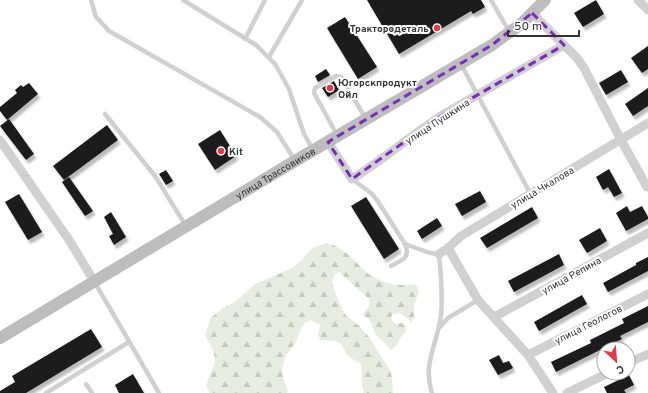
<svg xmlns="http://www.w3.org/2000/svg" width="648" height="393" font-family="Overpass,sans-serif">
	<defs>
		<pattern id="forest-firs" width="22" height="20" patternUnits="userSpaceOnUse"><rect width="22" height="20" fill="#e6ecdf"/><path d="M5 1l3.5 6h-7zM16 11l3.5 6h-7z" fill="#c6cbc0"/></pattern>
		<filter id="shadow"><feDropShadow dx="2.5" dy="4" stdDeviation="1" flood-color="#0004"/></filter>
	</defs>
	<rect width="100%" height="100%" fill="#fff"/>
	<path fill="url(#forest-firs)" d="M327 243C351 250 356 267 375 278 383 282 393 285 402 285 408 285 411 283 417 286L419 292 414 306V317L411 322 400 313 393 314 391 317 393 322 397 324 402 323 406 326V331C399 337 399 347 390 350L385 343 376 335 369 319 365 317 363 314 370 304 369 299 339 272 335 274 332 281 333 287 342 310 347 316 359 326 369 337 390 370C393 377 392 385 393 393H364L362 386 361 364 354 360 347 354 341 344 335 341 320 340 318 335 320 325 311 320 305 323 300 330 296 342 287 354 283 364 282 373 288 391 287 393H210L206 385 215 362 214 352 205 335 210 319 220 310 236 301 255 284 292 268 303 259 309 251 317 246Z"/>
	<g fill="#1a1a1a" filter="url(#shadow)">
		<polygon points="367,0 481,0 485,7 473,14 471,11 399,54"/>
		<polygon points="596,0 604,14 583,27 574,13"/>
		<polygon points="345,17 377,67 358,79 327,28"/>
		<polygon points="648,46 648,69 642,73 631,58"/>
		<polygon points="326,69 330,75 318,82 315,76"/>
		<polygon points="621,70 628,82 606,95 599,83"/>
		<polygon points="334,81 339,90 328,97 322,88"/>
		<polygon points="29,83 38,94 7,120 0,111 0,107 17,93 15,90 21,85 23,87"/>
		<polygon points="648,88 648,106 633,116 625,104"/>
		<polygon points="9,119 34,154 26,160 0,126"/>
		<polygon points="107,125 118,140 64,180 53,166"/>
		<polygon points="220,130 236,156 215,170 198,144"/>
		<polygon points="609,169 622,193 614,197 608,187 603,190 596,177"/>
		<polygon points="166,170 173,181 166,185 159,174"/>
		<polygon points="69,177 93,211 85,216 62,182"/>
		<polygon points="480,191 486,202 462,216 455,204"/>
		<polygon points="19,194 42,232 28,240 5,202"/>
		<polygon points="366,197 399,249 384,259 351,206"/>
		<polygon points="627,206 630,212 642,206 648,217 648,219 626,231 616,213"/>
		<polygon points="532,207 538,218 487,248 480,238"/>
		<polygon points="111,212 126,237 114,245 109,236 113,234 104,217"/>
		<polygon points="437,218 442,226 422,239 417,231"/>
		<polygon points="600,228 607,241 587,253 579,240"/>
		<polygon points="559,254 564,265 514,292 508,281"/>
		<polygon points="648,257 648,271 608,292 603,283 636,265 636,263"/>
		<polygon points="582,295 587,304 539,331 534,322"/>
		<polygon points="648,306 648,322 620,336 622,339 556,372 551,362 591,343 590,340 624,323 622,319"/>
		<polygon points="91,329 102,347 26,393 0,393 0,391 15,382 12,376"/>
		<polygon points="499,355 503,363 509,361 513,368 498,375 489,360"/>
		<polygon points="133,374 144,393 119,393 115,385"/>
		<polygon points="629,375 634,385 624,390 626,393 607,393 604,387"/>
	</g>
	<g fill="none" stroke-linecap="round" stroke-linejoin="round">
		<g stroke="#d0d0d0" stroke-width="4.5">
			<polyline points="91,0 96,17 109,31 260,117 277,132 294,159"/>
			<polyline points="183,0 256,45 275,64 289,89 304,134 313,150"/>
			<polyline points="491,0 509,31"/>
			<polyline points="245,39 265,0"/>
			<polyline points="269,57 302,0"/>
			<polyline points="461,64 530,193"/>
			<polyline points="105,114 155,176 186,226"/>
			<polyline points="337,135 314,93 315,88 336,76 341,77 366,119"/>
			<path d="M352 179 371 193 377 200 405 244 430 253 439 254C441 274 443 295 441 315 438 343 422 363 432 393"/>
			<path d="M391 266C402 260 411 258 405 244"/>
			<polyline points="94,281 159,393"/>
			<polyline points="439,328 448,318 478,300"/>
			<polyline points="86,384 92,393"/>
			<polyline points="46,393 129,342"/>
		</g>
		<g stroke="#d0d0d0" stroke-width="9">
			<polyline points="638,0 648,10"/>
			<polyline points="532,13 577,58 584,68 621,140 647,187"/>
			<polyline points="0,140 69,240 94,281"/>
			<path d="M328 142 352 179C383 160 410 136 441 116L564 45"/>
			<polyline points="448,248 478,300 528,355 553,393"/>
			<polyline points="439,254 448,248 461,236 648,123"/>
			<polyline points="494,317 648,233"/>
			<polyline points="528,355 648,294"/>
			<polyline points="628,363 648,354"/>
			<polyline points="567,393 608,373"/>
		</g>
		<path stroke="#bdbdbd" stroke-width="12" id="s1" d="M0 338 295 161 492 45 521 24 545 0"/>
	</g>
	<path fill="none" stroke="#7b2cbf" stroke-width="3" stroke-dasharray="8 5" stroke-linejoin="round" d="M532 13 564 45 441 116 352 179 328 142 492 45Z"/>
	<g fill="#e63946" stroke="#fff" stroke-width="1.5">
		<circle cx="437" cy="28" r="4"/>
		<circle cx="330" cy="88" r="4"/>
		<circle cx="221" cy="151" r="4"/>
	</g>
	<g text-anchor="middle" stroke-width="4" stroke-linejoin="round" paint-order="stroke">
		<g font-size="10" font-weight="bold" fill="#333" stroke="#fff" text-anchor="start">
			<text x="429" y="32" text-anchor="end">Трактородеталь</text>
			<text x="338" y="86">Югорскпродукт<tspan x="338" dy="12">Ойл</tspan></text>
			<text x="229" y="155">Kit</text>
		</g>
		<g font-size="10" fill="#333" stroke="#fff">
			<text transform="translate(437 121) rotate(-33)" y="4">улица Пушкина</text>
			<text dy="4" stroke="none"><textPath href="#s1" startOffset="321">улица Трассовиков</textPath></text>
			<text transform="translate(542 187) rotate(-31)" y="4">улица Чкалова</text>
			<text transform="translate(571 275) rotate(-29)" y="4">улица Репина</text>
			<text transform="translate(588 324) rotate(-27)" y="4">улица Геологов</text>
		</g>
	</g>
	<g transform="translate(616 361) rotate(154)"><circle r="19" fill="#ffffff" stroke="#adadad"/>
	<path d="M0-3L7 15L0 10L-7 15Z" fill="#e63946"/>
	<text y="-6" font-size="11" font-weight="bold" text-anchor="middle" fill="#333333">С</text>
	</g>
	<path d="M508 30v6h71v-6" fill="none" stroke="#333333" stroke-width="2"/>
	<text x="514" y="30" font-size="12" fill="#333333" stroke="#ffffff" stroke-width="3" paint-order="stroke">50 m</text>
</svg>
